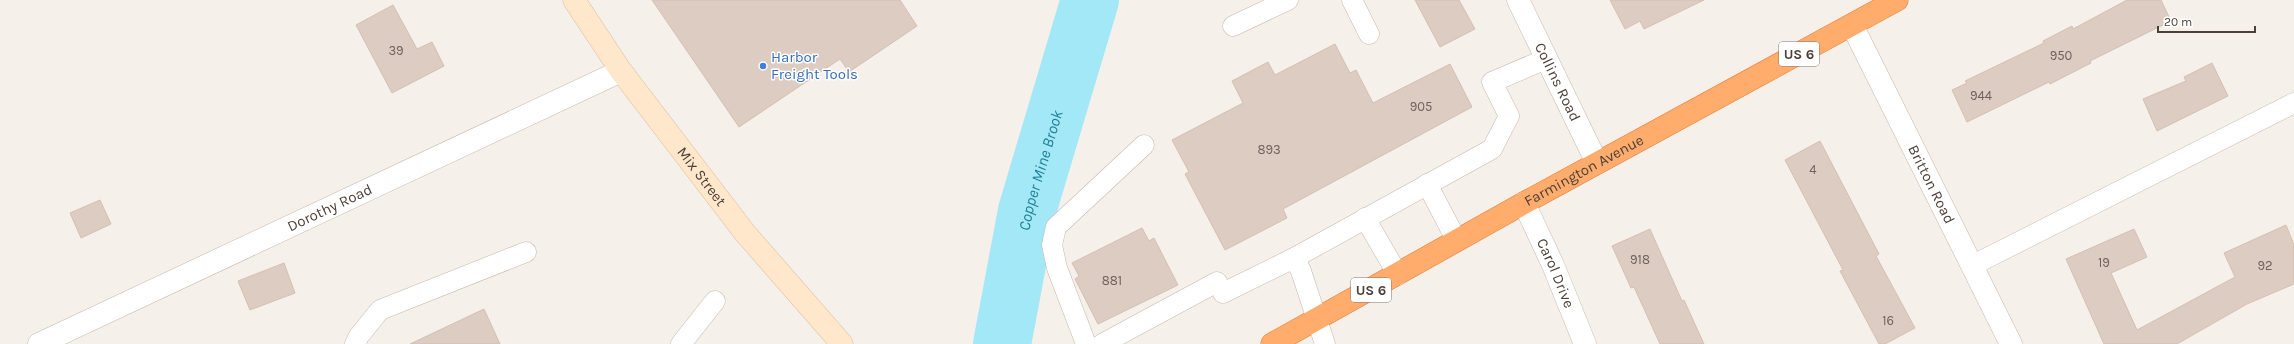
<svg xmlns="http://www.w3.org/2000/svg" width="2294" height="344" font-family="Karla,sans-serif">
	<rect width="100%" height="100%" fill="#f6f0ea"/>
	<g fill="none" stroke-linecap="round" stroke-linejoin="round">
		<path stroke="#a3e8f7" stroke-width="58" id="s1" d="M1002 344 1027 211 1090 0"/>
	</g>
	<g fill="#dcccc2" stroke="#d5bfb1">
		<polygon points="652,0 900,0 917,26 849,72 840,59 739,127"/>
		<polygon points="1415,0 1459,0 1475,29 1440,47"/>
		<polygon points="1610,0 1704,0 1644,29 1640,21 1625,29"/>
		<polygon points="2127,0 2161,0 2171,21 2090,61 2091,63 2050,84 2049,82 1967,122 1952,90 1967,83 1965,81 2044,43 2043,41 2072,26 2073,29"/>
		<polygon points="393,5 417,49 432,42 444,66 392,93 356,25"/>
		<polygon points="1335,44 1350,73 1356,70 1373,103 1450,64 1472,107 1283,209 1287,218 1225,250 1185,174 1189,172 1172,140 1243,103 1232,81 1268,62 1275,75"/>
		<polygon points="2212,63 2228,96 2157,131 2143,99 2186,81 2184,77"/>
		<polygon points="1820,141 1879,254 1876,256 1915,328 1885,344 1879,344 1840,271 1843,270 1785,160"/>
		<polygon points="100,200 111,224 81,238 70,213"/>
		<polygon points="2286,225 2294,245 2294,284 2247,304 2177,344 2104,344 2066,259 2134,229 2147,257 2111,273 2137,330 2235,277 2224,253"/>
		<polygon points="1142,228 1149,241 1154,238 1178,285 1098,324 1075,279 1079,276 1072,263"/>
		<polygon points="1650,229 1682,301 1684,300 1704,344 1660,344 1634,287 1631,288 1612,246"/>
		<polygon points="284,263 295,293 250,310 238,281"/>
		<polygon points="484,309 500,344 410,344"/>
	</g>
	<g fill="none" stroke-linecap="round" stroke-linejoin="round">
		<defs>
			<g id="lane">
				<polyline points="1352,0 1369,34"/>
				<polyline points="1233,26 1288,0"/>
				<polyline points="1427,184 1457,241"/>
				<polyline points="1365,218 1398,275"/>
				<polyline points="1294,258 1301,271 1325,344"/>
				<polyline points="1973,265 2294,103"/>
				<polyline points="1223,293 1294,258 1492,149 1509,116 1492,82 1546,59"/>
				<polyline points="355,344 359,336 380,310 526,252"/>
				<polyline points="681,344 715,301"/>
				<polyline points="1086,344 1057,268 1052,245 1056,227 1144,145"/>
				<polyline points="1102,344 1217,282"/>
			</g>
			<g id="street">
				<path id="s2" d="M1518 0 1597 163"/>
				<path id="s3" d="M1852 25 2011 344"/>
				<path id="s4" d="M1524 203 1553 265 1585 344"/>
				<path id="s5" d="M39 344 621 71"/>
			</g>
			<g id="secondary">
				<path id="s6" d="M574 0 621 71 745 233 842 344"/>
			</g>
			<g id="highway">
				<path id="s7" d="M1272 344 1524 203 1897 0"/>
			</g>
		</defs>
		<use href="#lane" stroke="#c6b8af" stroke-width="21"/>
		<use href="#street" stroke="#c6b8af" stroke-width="23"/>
		<use href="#secondary" stroke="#ddbb98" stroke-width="23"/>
		<use href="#highway" stroke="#ec7a2f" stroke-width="23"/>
		<use href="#lane" stroke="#fff" stroke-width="20"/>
		<use href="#street" stroke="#fff" stroke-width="22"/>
		<use href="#secondary" stroke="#ffe7cc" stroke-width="22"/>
		<use href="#highway" stroke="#ffac6d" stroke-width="22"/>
	</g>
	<circle fill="#3f7fe0" stroke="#fff" stroke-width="1.5" cx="763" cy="66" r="4"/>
	<g text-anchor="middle" stroke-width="3" stroke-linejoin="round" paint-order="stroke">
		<g font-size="13" fill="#70625a">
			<text x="396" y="55">39</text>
			<text x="2061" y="60">950</text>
			<text x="1981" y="100">944</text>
			<text x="1421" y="111">905</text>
			<text x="1269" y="154">893</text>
			<text x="1813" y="174">4</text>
			<text x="1640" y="264">918</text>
			<text x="2104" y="267">19</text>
			<text x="2265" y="270">92</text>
			<text x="1112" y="285">881</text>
			<text x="1888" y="325">16</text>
		</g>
		<g fill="#fff" stroke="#827973" stroke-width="1">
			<rect x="1779" y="42" width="40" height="24" rx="3"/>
			<rect x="1351" y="278" width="40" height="24" rx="3"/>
		</g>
		<g font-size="14" font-weight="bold" fill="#4c3f37">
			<text x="1799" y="59">US 6</text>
			<text x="1371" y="295">US 6</text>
		</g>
		<g font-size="15" fill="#366cbe" stroke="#fff" text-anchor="start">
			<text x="771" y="62">Harbor<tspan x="771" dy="17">Freight Tools</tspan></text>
		</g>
		<g font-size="15" fill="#4c3f37" stroke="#fff">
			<text dy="5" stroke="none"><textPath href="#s2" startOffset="91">Collins Road</textPath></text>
			<text dy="5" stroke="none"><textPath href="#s7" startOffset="357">Farmington Avenue</textPath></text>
			<text dy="5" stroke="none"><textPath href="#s6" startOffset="218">Mix Street</textPath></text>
			<text dy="5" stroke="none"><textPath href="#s3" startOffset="178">Britton Road</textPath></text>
			<text dy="5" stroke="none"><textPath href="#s5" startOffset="321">Dorothy Road</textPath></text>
			<text dy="5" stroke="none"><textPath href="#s4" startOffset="77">Carol Drive</textPath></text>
		</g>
		<g font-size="16" font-style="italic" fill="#208096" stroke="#fff">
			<text dy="6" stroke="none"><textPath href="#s1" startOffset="178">Copper Mine Brook</textPath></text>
		</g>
	</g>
	<path d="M2158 26v6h97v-6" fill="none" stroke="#4c3f37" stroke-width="2"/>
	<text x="2164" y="26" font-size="12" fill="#4c3f37" stroke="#ffffff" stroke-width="3" paint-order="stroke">20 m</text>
</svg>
